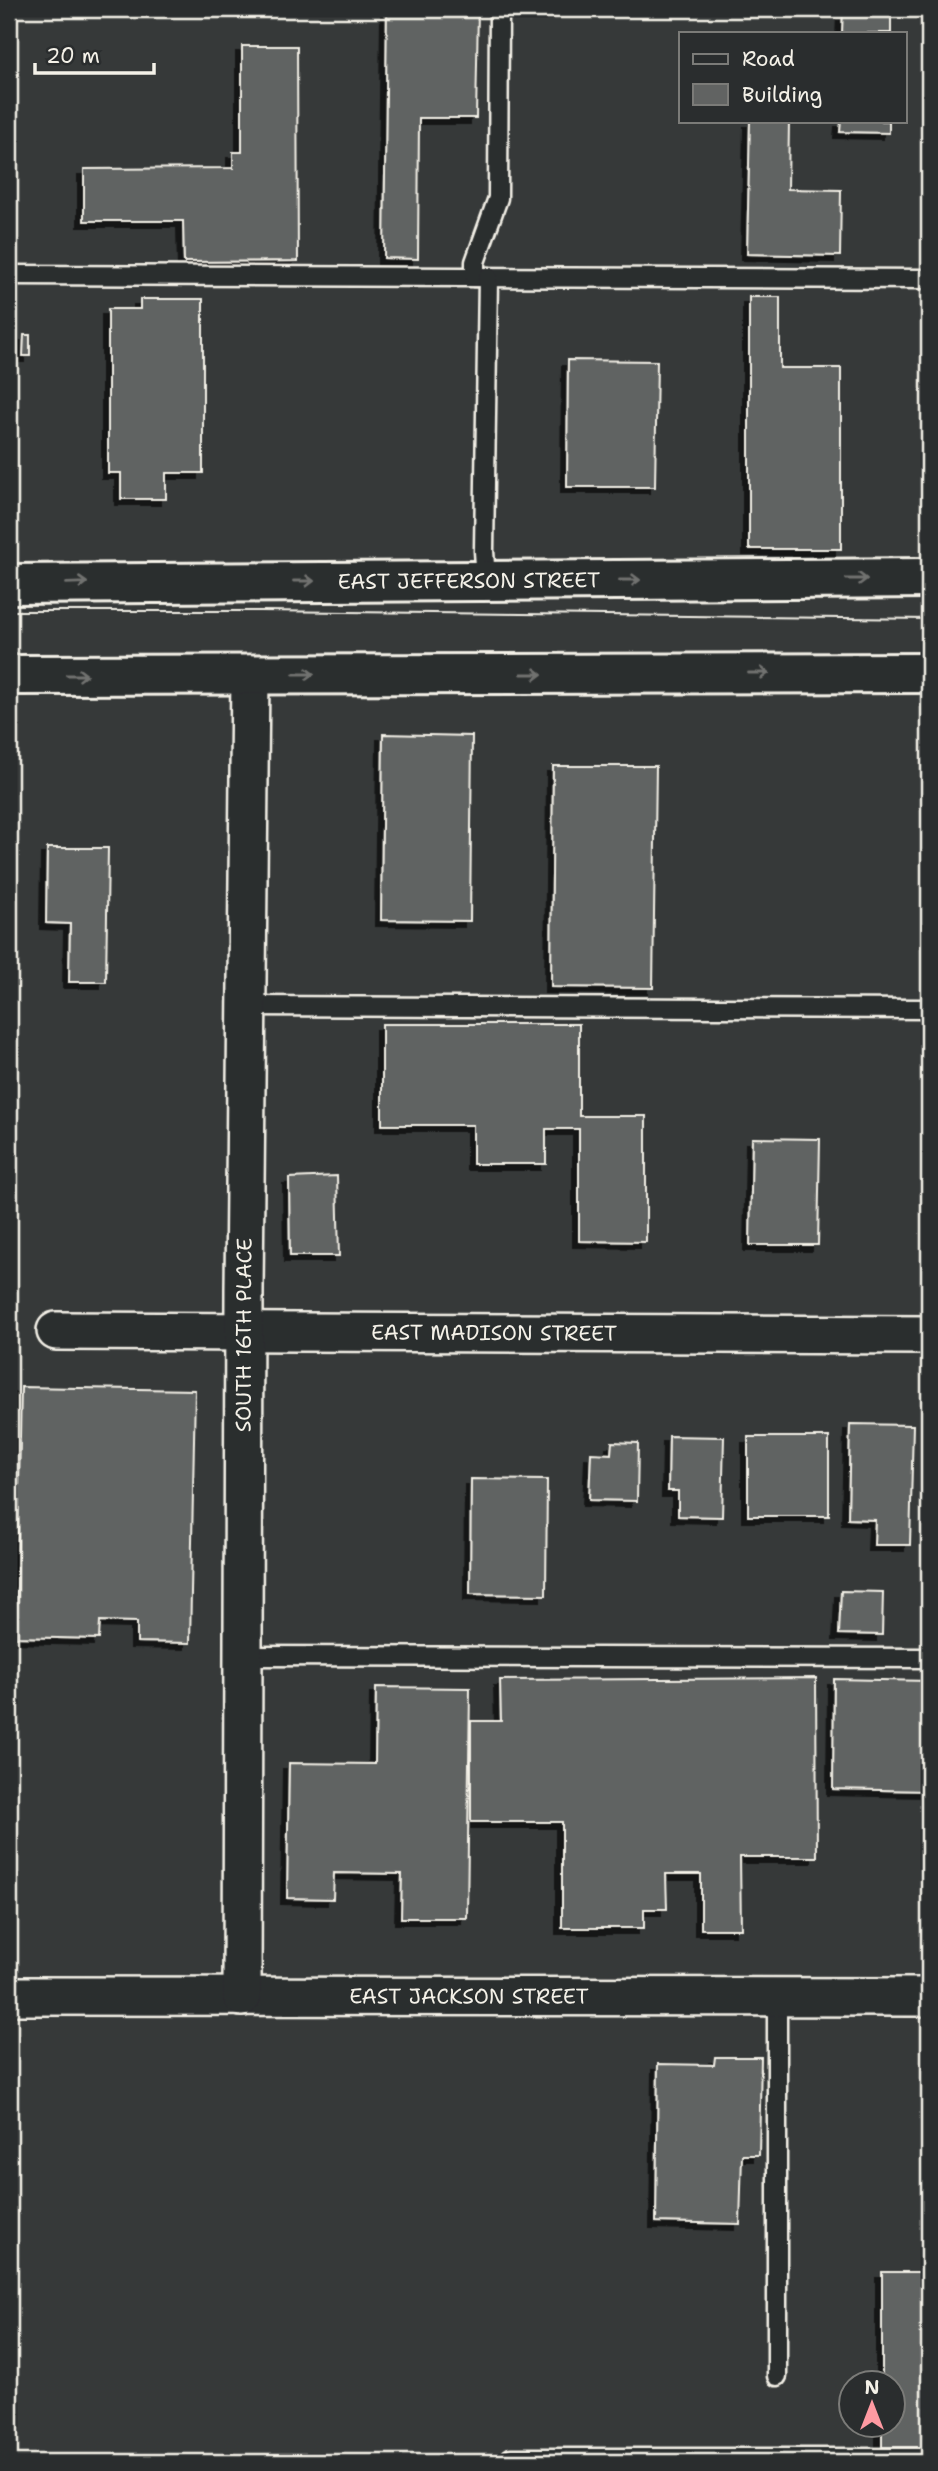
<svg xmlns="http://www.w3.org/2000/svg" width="938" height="2471" font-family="'Shantell Sans',sans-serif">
	<defs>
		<filter id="shadow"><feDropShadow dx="-6" dy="6" stdDeviation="0" flood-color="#0009"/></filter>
	</defs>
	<rect width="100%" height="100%" fill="#363939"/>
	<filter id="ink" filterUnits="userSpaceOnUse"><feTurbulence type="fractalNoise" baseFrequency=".0143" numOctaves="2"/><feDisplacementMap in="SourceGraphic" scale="14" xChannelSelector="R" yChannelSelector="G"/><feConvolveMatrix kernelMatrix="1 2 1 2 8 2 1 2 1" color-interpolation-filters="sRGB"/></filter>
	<g filter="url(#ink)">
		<g fill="#616362" stroke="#f4f1e8" stroke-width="2" filter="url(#shadow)">
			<polygon points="387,9 478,9 476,118 419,118 418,259 384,258"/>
			<polygon points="843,9 891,9 891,33 842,33"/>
			<polygon points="242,46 297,46 298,261 184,262 183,221 84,221 84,169 233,168 233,152 242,152"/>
			<polygon points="750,121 789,121 788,189 841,190 840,256 747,254"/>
			<polygon points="841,121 889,121 889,133 840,132"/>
			<polygon points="749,297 780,297 780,368 841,368 841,549 749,549"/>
			<polygon points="140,299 203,299 203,473 166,473 166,499 121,499 121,473 108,473 108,309 140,309"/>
			<polygon points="24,335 30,335 30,356 23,356"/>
			<polygon points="568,360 657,361 655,487 567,487"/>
			<polygon points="383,734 472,736 470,921 381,920"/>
			<polygon points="553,766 656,766 653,988 551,987"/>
			<polygon points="47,848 108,848 106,982 69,982 70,924 46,923"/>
			<polygon points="382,1024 579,1024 579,1116 646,1116 646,1242 579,1241 579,1129 546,1129 546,1164 473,1164 473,1125 382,1125"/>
			<polygon points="752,1138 820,1139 818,1245 750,1245"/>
			<polygon points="337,1176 339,1256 290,1256 289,1178"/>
			<polygon points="21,1387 195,1390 190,1643 137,1642 137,1622 100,1621 99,1639 16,1637"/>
			<polygon points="850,1424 913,1425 910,1545 874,1545 875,1520 848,1519"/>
			<polygon points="669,1436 724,1437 722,1517 678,1516 678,1491 668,1491"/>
			<rect x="748" y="1437" width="81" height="79"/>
			<polygon points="612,1442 638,1443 637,1501 589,1500 591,1453 611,1454"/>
			<polygon points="471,1479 547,1480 546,1595 470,1594"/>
			<polygon points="841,1591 883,1592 882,1635 839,1634"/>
			<polygon points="816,1678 817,1857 740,1857 741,1929 701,1929 701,1874 666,1874 667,1909 644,1909 644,1928 562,1928 562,1822 471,1822 471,1721 501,1721 500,1680"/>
			<polygon points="834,1679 929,1681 929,1791 833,1789"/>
			<polygon points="376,1687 470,1688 467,1918 401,1918 402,1874 334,1873 333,1899 287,1898 289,1763 375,1764"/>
			<polygon points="715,2057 761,2057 759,2155 742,2155 740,2224 656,2222 658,2064 714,2065"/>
			<polygon points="882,2272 929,2272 929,2447 882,2447 882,2426 892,2426 892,2384 882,2384"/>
		</g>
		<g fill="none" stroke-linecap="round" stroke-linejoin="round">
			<defs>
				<g id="service">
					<polyline points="9,275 929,279"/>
					<polyline points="475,277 475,262 498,198 499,9"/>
					<polyline points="486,580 484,551 488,277"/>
					<polyline points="247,1006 929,1009"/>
					<polyline points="243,1656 929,1658"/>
					<polyline points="777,1997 777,2376"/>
					<polyline points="511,2458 929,2458"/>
				</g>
				<g id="minor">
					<path id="s1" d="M56 1331 929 1335"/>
					<path id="s2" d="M9 1996 929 1997"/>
					<path id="s3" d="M242 1997 244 1290 250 674"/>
				</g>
				<g id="primary">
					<path id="s4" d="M9 584 929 578"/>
					<polyline points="9,675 929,673"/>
				</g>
			</defs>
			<use href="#service" stroke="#f4f1e8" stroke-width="23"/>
			<use href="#minor" stroke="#f4f1e8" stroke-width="42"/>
			<use href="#primary" stroke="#f4f1e8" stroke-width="44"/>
			<use href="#service" stroke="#2a2d2e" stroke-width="18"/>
			<use href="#minor" stroke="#2a2d2e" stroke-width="37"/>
			<use href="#primary" stroke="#2a2d2e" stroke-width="38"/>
			<polyline stroke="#f4f1e8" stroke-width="2" points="9,611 261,611 929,619"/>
		</g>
		<defs><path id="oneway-shaft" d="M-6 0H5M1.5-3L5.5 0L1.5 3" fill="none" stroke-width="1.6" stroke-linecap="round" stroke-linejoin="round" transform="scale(1.75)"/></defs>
		<g stroke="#71726f">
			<use href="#oneway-shaft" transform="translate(857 579)"/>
			<use href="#oneway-shaft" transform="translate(630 580)"/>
			<use href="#oneway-shaft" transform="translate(304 581)"/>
			<use href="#oneway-shaft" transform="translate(77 583) rotate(-2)"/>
			<use href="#oneway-shaft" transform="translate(759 673)"/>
			<use href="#oneway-shaft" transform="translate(304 674)"/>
			<use href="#oneway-shaft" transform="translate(532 674)"/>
			<use href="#oneway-shaft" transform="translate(77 675)"/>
		</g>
	</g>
	<g text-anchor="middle" stroke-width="5" stroke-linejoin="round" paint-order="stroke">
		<g font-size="21" fill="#f4f1e8" stroke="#2a2d2e">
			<text dy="7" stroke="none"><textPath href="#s4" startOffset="460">EAST JEFFERSON STREET</textPath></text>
			<text dy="7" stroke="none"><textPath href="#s1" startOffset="438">EAST MADISON STREET</textPath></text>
			<text dy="7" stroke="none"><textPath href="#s3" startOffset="662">SOUTH 16TH PLACE</textPath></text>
			<text dy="7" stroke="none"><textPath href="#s2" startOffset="460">EAST JACKSON STREET</textPath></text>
		</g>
	</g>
	<rect width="938" height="2471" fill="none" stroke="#2a2d2e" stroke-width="35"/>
	<rect x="18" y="18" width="903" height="2436" fill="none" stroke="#f4f1e8" stroke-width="2.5" filter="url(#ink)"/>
	<rect x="679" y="32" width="228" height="91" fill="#2a2d2e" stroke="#7b7b78" stroke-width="2"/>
	<rect x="693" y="54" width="35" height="10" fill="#2a2d2e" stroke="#7b7b78" stroke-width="2"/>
	<text x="742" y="66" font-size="21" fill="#f4f1e8">Road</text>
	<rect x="693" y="84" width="35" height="21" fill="#616362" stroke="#7b7b78" stroke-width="2"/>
	<text x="742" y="102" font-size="21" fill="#f4f1e8">Building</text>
	<g transform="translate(872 2404)"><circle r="33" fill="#2a2d2e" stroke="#7b7b78" stroke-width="2"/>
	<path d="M0-5L12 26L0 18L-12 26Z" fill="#ff9aa2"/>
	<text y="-10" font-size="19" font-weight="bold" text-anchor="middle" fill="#f4f1e8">N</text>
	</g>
	<path d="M35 63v10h119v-10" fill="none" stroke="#f4f1e8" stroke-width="3.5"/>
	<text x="46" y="63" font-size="21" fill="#f4f1e8" stroke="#2a2d2e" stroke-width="5" paint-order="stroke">20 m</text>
</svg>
